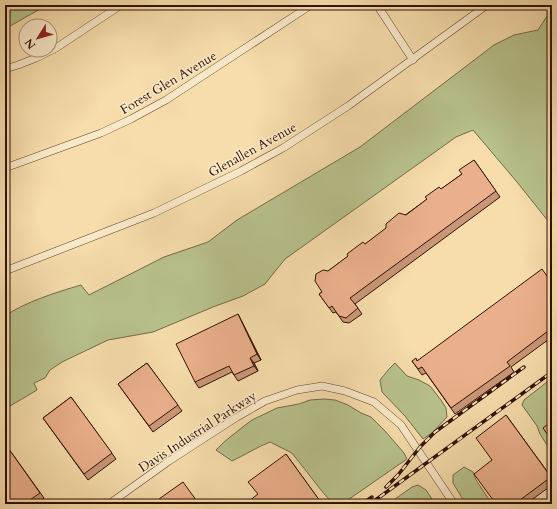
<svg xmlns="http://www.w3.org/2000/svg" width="557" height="509" font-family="Cardo,serif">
	<rect width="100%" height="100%" fill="#f7ddac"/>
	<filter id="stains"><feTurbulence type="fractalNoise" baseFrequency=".005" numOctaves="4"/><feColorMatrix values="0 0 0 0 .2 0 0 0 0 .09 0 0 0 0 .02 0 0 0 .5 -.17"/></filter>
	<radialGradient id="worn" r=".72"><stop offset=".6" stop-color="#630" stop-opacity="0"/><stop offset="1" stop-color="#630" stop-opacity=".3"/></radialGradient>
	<g fill="#b8c28d" stroke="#746a46">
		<polygon points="5,5 47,5 5,29"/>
		<path d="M552 12V226L517 182 473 130 456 137 285 259 265 284 243 296 213 307 153 332 108 340 62 362 50 370 45 378 34 383 37 390 5 409V316C25 302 57 292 81 285L89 295 164 257 208 242 237 220 360 147 494 45 514 35 538 30 549 13Z"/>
		<polygon points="395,363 407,376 419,380 430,386 441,400 446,408 447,417 433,432 423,439 405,416 382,392 380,380 389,369"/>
		<polygon points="552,378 552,430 547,434 552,441 552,453 540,434 537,426 522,405 524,400"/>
		<path d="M324 399 335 400 348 405 361 413 371 417 385 431 404 453 407 459 342 504H333L321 490 292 453 270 442C257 447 245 455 232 461L216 450 224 442 244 426 252 420 277 408 299 404 310 400Z"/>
		<polygon points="464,467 473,472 476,480 492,504 466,504 465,503 453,483 453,475"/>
		<polygon points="418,485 426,490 432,499 431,504 388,504 412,487"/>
	</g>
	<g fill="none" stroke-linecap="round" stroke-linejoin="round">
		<defs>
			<g id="minor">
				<polyline points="377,5 413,60"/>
				<polyline points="5,69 18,65 36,58 56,48 121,5"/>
				<polyline points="5,168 101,133 131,119 166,100 311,5"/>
				<polyline points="5,271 154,213 241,171 283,148 348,106 487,5"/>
				<polyline points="109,504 169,461 237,417 265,401 297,390 322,386 345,391 374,402 401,425 454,504"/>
			</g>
		</defs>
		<use href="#minor" stroke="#62442b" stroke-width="8"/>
		<use href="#minor" stroke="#fae9c9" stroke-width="7"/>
		<defs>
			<g id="rail">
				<polyline points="386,487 398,475 420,447 435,432 524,367"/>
				<polyline points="362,504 372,497"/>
				<polyline points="370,504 552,372"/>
			</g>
		</defs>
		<use href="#rail" stroke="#311100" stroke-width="3.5"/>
		<use href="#rail" stroke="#fae9c9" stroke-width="2" stroke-dasharray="6" stroke-linecap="butt"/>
	</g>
	<g fill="#c99778" stroke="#311100">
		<polygon points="474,160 500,197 355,304 362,314 349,323 343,322 336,312 333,313 319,294 322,292 328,271 462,174"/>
		<polygon points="552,283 552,337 511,367 514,372 455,414 426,373 422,375 412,361 417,361"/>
		<polygon points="241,320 261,360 254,363 258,371 238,381 232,372 199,388 195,382"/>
		<polygon points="147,363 182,411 153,432 118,384"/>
		<polygon points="71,397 116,459 88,480 43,418"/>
		<polygon points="506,415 552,478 552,485 526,504 495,504 496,504 492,460"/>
		<polygon points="6,445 44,498 36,504 5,504"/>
		<polygon points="286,454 322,504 245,504 258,495"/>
	</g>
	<g fill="#a47b61" stroke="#311100">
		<polygon points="238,314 261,360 257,354"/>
		<polygon points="250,358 254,363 258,371 254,366"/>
	</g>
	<g fill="#eab08b" stroke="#311100">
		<polygon points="474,160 496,191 350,298 358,308 346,318 339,316 332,306 329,308 319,294 322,292 315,281 316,274 323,270 328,271 348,256 347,254 363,242 365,244 386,228 386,224 399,213 406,215 427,199 425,197 439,187 441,189 462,174 459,170"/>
		<polygon points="542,269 552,283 552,328 507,362 510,366 451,408 422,367 418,369 412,361 416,358 417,361"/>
		<polygon points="238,314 257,354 250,358 254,366 234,375 229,366 195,382 176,344"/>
		<polygon points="147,363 178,405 149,426 118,384"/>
		<polygon points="71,397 112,453 84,474 43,418"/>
		<polygon points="506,415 551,477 516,503 517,504 495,504 496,504 474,474 492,460 476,438"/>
		<polygon points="552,421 552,441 543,428"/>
		<polygon points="6,445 40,493 24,504 5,504 5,446"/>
		<polygon points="286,454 320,501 316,504 245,504 258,494 248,482"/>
		<polygon points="183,482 199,504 163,504 159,499"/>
	</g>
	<g text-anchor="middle" stroke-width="3" stroke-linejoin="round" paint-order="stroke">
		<g font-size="13" fill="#311100" stroke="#fae9c9">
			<text transform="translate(168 82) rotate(-31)" y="5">Forest Glen Avenue</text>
			<text transform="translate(252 149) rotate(-29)" y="5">Glenallen Avenue</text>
			<text transform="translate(197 431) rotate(-33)" y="5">Davis Industrial Parkway</text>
		</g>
	</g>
	<rect width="557" height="509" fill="none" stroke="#f7ddac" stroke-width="20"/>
	<rect x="6" y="6" width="545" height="497" fill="none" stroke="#311100" stroke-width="2"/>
	<rect x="10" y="10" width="537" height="489" fill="none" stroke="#311100"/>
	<g transform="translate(38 38) rotate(233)"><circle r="19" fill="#fae9c9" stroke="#aa9379"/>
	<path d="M0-3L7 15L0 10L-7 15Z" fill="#8f2418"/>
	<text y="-6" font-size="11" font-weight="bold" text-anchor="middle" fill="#311100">N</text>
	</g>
	<rect width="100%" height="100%" filter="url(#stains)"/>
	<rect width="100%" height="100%" fill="url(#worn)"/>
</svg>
